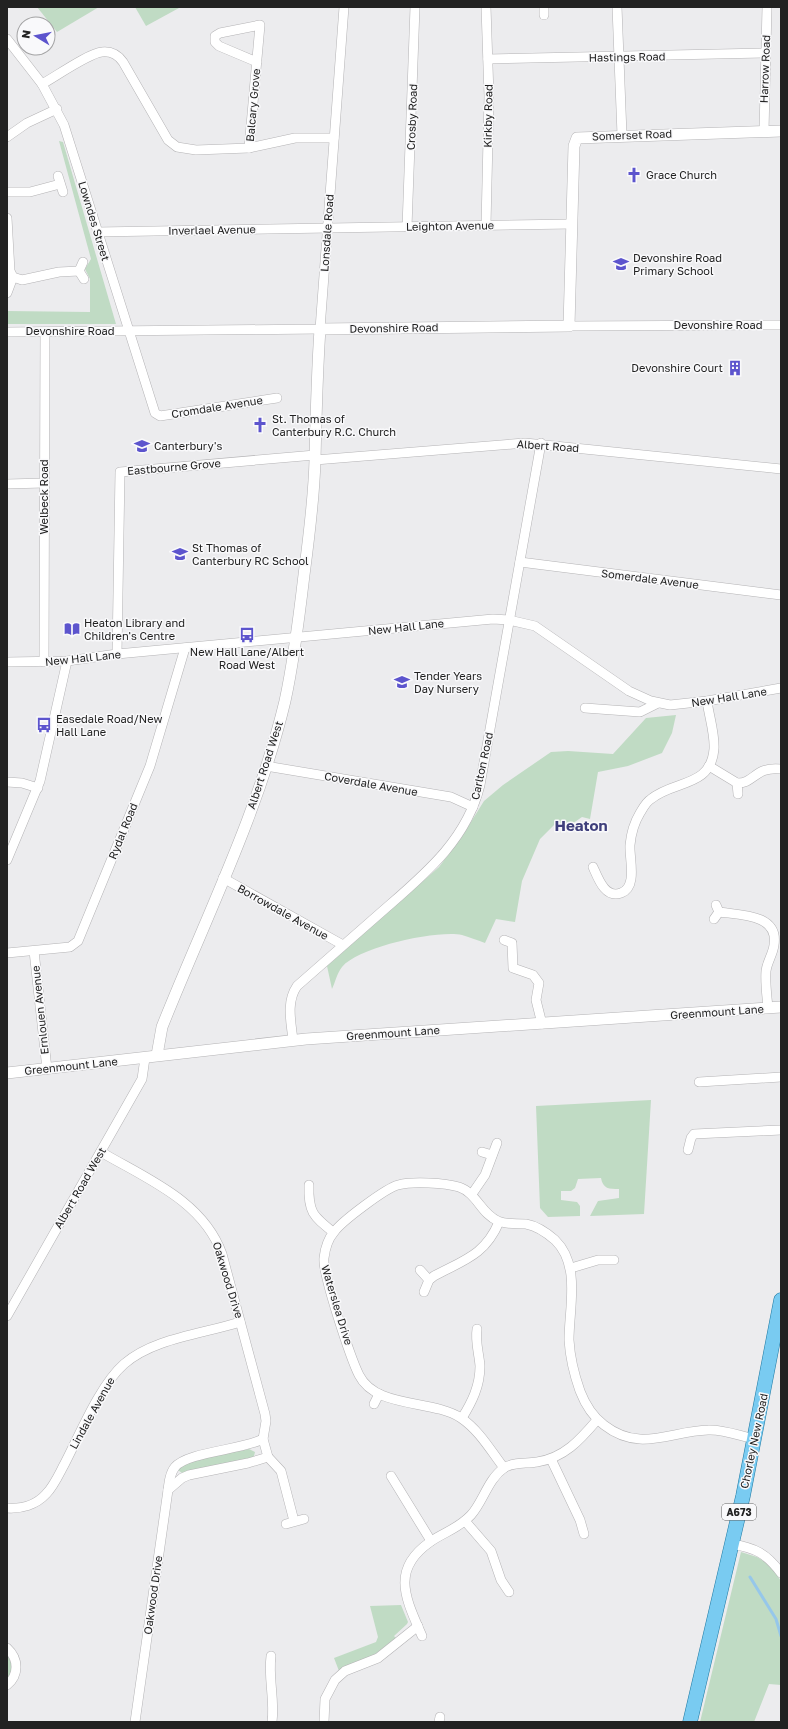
<svg xmlns="http://www.w3.org/2000/svg" width="788" height="1729" font-family="'Golos Text',sans-serif">
	<rect width="100%" height="100%" fill="#ececee"/>
	<g fill="#c0dbc4">
		<polygon points="37,7 99,7 57,32"/>
		<polygon points="135,7 179,7 179,8 146,26"/>
		<polygon points="59,141 63,142 116,324 7,324 7,311 90,312 90,279 85,269 91,259"/>
		<path d="M676 715 672 733 662 753 628 766 598 772 590 819 582 817 569 826 555 824 540 839 522 881 515 922 496 919 485 943C477 940 469 937 462 935 436 930 359 947 342 967 337 973 335 983 332 989L327 966 439 867 461 838 484 801 503 785 551 752 568 751 613 754 646 718Z"/>
		<path d="M651 1100 644 1214 590 1216 598 1201 619 1198V1189C609 1189 603 1189 601 1178L578 1179 575 1188 571 1191H561V1200L577 1202 580 1206V1216L548 1217 540 1208 536 1106Z"/>
		<path d="M249 1449 255 1452 254 1456 252 1458 182 1473 178 1470C189 1457 232 1453 249 1449Z"/>
		<polygon points="741,1552 757,1557 770,1565 781,1581 781,1685 769,1684 754,1722 700,1722"/>
		<polygon points="401,1605 408,1622 407,1624 394,1636 396,1638 370,1658 339,1671 334,1658 376,1642 378,1637 370,1606"/>
		<polygon points="7,1654 13,1667 7,1682"/>
	</g>
	<g fill="none" stroke-linecap="round" stroke-linejoin="round">
		<polyline stroke="#96c7ea" stroke-width="3" points="750,1577 776,1619 781,1636"/>
		<defs>
			<g id="minor">
				<polyline points="486,7 489,96 486,225"/>
				<polyline points="617,7 622,135"/>
				<polyline points="544,15 544,7"/>
				<polyline points="7,39 42,84 64,125 155,413 160,416 277,398"/>
				<polyline points="488,59 766,53"/>
				<path d="M42 84C55 77 89 53 102 52 111 51 118 55 123 62L168 140 177 147 196 150 249 148 295 138H334"/>
				<polyline points="764,131 767,7"/>
				<polyline points="7,137 27,123 57,109"/>
				<polyline points="249,148 260,25 220,33 215,36 215,42 219,46 257,62"/>
				<polyline points="58,176 63,192"/>
				<polyline points="7,192 30,192 60,184"/>
				<polyline points="7,218 10,271 13,277 22,280 59,272 79,271"/>
				<polyline points="407,227 415,7"/>
				<polyline points="97,232 572,224"/>
				<polyline points="83,262 79,271 84,279"/>
				<polyline points="7,293 13,277"/>
				<polyline points="569,326 781,325"/>
				<polyline points="7,332 320,329 344,7"/>
				<polyline points="315,460 525,443 781,469"/>
				<polyline points="7,484 44,483"/>
				<polyline points="520,562 781,595"/>
				<polyline points="117,654 120,472 315,455"/>
				<polyline points="7,662 67,661 117,654 493,619 509,620 535,626 629,691 651,701 670,705 707,701 781,688"/>
				<polyline points="44,662 45,332"/>
				<polyline points="585,708 640,712 658,703"/>
				<polyline points="266,766 451,797 473,807"/>
				<path d="M709 766 737 783C754 784 755 766 781 769"/>
				<polyline points="7,782 22,783 38,788"/>
				<polyline points="737,783 738,794"/>
				<polyline points="7,860 40,781 67,661"/>
				<path d="M593 867C598 878 605 899 621 893 638 887 629 858 630 845 631 834 634 823 640 813 643 808 646 802 651 799 673 780 711 788 714 749 715 734 709 716 707 701"/>
				<polyline points="223,878 343,945"/>
				<path d="M719 912C740 915 779 914 774 945 773 954 767 962 766 971 765 983 767 996 768 1008"/>
				<polyline points="714,919 719,912 716,905"/>
				<polyline points="504,940 512,943 513,968 533,975 539,983 536,1000 542,1024"/>
				<polyline points="34,951 47,1069"/>
				<polyline points="7,953 70,947 78,941 150,766 185,648"/>
				<path d="M293 1040C291 1022 286 1002 297 986 324 962 351 939 378 915 420 878 466 843 480 785L541 443"/>
				<polyline points="699,1082 781,1077"/>
				<polyline points="688,1150 691,1138 694,1134 781,1130"/>
				<path d="M101 1152C147 1179 203 1201 222 1254L265 1414 266 1421 263 1439 268 1457 281 1471 294 1521"/>
				<polyline points="482,1152 492,1155"/>
				<path d="M309 1185C308 1212 313 1216 333 1232"/>
				<polyline points="472,1194 485,1175 497,1143"/>
				<polyline points="571,1268 598,1260 614,1260"/>
				<polyline points="420,1270 429,1280"/>
				<path d="M424 1292 429 1280 434 1276C464 1260 485 1255 499 1222"/>
				<polyline points="7,1316 142,1079 145,1058"/>
				<polyline points="374,1404 379,1394"/>
				<path d="M462 1418C472 1402 480 1386 480 1366 479 1353 475 1342 477 1329"/>
				<polyline points="551,1459 580,1520 584,1534"/>
				<path d="M504 1468C491 1451 479 1430 461 1418 432 1399 376 1409 359 1375 351 1359 322 1273 324 1258 325 1249 328 1239 334 1232 342 1221 386 1188 398 1185 413 1181 445 1183 459 1187 477 1193 481 1214 498 1221 507 1225 517 1223 526 1224 537 1226 547 1233 555 1240 581 1265 569 1308 569 1340 570 1357 574 1374 580 1391 585 1404 592 1416 604 1425 640 1453 670 1431 708 1430 723 1429 740 1436 755 1439"/>
				<polyline points="391,1476 431,1541"/>
				<polyline points="168,1490 182,1478 189,1475 248,1463 268,1457"/>
				<path d="M7 1508C21 1509 36 1505 46 1494 54 1486 59 1474 65 1463 80 1434 100 1385 124 1364 154 1338 203 1334 240 1322"/>
				<polyline points="465,1521 491,1551 501,1580 509,1592"/>
				<polyline points="286,1524 304,1519"/>
				<path d="M732 1544C755 1548 766 1553 781 1573"/>
				<path d="M422 1636C406 1599 390 1570 430 1542 444 1532 458 1529 471 1515 483 1502 488 1479 504 1468 513 1462 526 1464 537 1462 564 1458 580 1440 597 1420"/>
				<path d="M7 1648C19 1659 19 1675 7 1685"/>
				<path d="M271 1656C268 1678 275 1700 272 1722"/>
				<path d="M135 1722 168 1490C169 1482 170 1473 175 1467 187 1452 242 1450 263 1439"/>
				<polyline points="324,1722 325,1699 335,1680 345,1671 378,1658 418,1626"/>
				<polyline points="439,1722 440,1717"/>
			</g>
			<g id="tertiary">
				<path d="M157 1055 162 1027C205 919 258 814 285 701 294 660 299 618 304 575 309 537 314 498 315 460 316 416 317 373 320 329L569 326 574 146 577 138 781 131"/>
				<polyline points="7,1073 306,1039 781,1007"/>
			</g>
			<polyline id="primary" points="690,1722 743,1496 781,1300"/>
		</defs>
		<use href="#minor" stroke="#b4b3b5" stroke-width="10"/>
		<use href="#tertiary" stroke="#b4b3b5" stroke-width="12"/>
		<use href="#primary" stroke="#207aa3" stroke-width="15"/>
		<use href="#minor" stroke="#fff" stroke-width="9"/>
		<use href="#tertiary" stroke="#fff" stroke-width="11"/>
		<use href="#primary" stroke="#79cbf1" stroke-width="14"/>
	</g>
	<defs>
		<symbol id="church-bare" viewBox="-9 -9 18 18"><path d="M-1.2-6h2.4v3.5h3.3v2.4h-3.3V6h-2.4V-.1h-3.3v-2.4h3.3Z" fill="#5c54cd" stroke="#f9f9fb" stroke-width="2.5" paint-order="stroke"/></symbol>
		<symbol id="school-bare" viewBox="-9 -9 18 18"><path d="M0-5L7-2L0 1L-7-2ZM-4 1L0 2.5L4 1V4Q0 6-4 4Z" fill="#5c54cd" stroke="#f9f9fb" stroke-width="2.5" paint-order="stroke"/></symbol>
		<symbol id="building-bare" viewBox="-9 -9 18 18"><path d="M-4-6H4V6H1V3H-1V6H-4ZM-2.5-4.3h1.7v1.8h-1.7ZM.8-4.3h1.7v1.8H.8ZM-2.5-1h1.7V.8h-1.7ZM.8-1h1.7V.8H.8Z" fill="#5c54cd" stroke="#f9f9fb" stroke-width="2.5" paint-order="stroke"/></symbol>
		<symbol id="library-bare" viewBox="-9 -9 18 18"><path d="M-6-4Q-3-5.5-.7-3.5V5Q-3 3-6 4ZM6-4Q3-5.5 .7-3.5V5Q3 3 6 4Z" fill="#5c54cd" stroke="#f9f9fb" stroke-width="2.5" paint-order="stroke"/></symbol>
		<symbol id="bus-bare" viewBox="-9 -9 18 18"><path d="M-5-6H5V4H4V6H2V4H-2V6H-4V4H-5ZM-3.5-4V0h7V-4ZM-3.5 1.2v1.5H-2V1.2ZM2 1.2v1.5H3.5V1.2Z" fill="#5c54cd" stroke="#f9f9fb" stroke-width="2.5" paint-order="stroke"/></symbol>
	</defs>
	<g fill-rule="evenodd">
		<use href="#church-bare" x="623" y="164" width="22" height="22"/>
		<use href="#school-bare" x="610" y="253" width="22" height="22"/>
		<use href="#building-bare" x="724" y="357" width="22" height="22"/>
		<use href="#church-bare" x="249" y="414" width="22" height="22"/>
		<use href="#school-bare" x="131" y="435" width="22" height="22"/>
		<use href="#school-bare" x="169" y="543" width="22" height="22"/>
		<use href="#library-bare" x="61" y="618" width="22" height="22"/>
		<use href="#bus-bare" x="236" y="624" width="22" height="22"/>
		<use href="#school-bare" x="391" y="671" width="22" height="22"/>
		<use href="#bus-bare" x="33" y="714" width="22" height="22"/>
	</g>
	<g text-anchor="middle" stroke-width="3" stroke-linejoin="round" paint-order="stroke">
		<rect fill="#f9f9fb" stroke="#626263" stroke-width="1" x="722" y="1504" width="34" height="16" rx="3"/>
		<g font-size="10" font-weight="bold" fill="#222">
			<text x="739" y="1516">A673</text>
		</g>
		<g font-size="11" fill="#222" stroke="#f9f9fb">
			<text transform="translate(627 57) rotate(-1)" y="4">Hastings Road</text>
			<text transform="translate(765 69) rotate(-88)" y="4">Harrow Road</text>
			<text transform="translate(253 105) rotate(-85)" y="4">Balcary Grove</text>
			<text transform="translate(488 116) rotate(-89)" y="4">Kirkby Road</text>
			<text transform="translate(412 117) rotate(-88)" y="4">Crosby Road</text>
			<text transform="translate(632 135) rotate(-2)" y="4">Somerset Road</text>
			<text transform="translate(94 221) rotate(73)" y="4">Lowndes Street</text>
			<text transform="translate(450 226) rotate(-1)" y="4">Leighton Avenue</text>
			<text transform="translate(212 230) rotate(-1)" y="4">Inverlael Avenue</text>
			<text transform="translate(327 233) rotate(-86)" y="4">Lonsdale Road</text>
			<text x="718" y="329">Devonshire Road</text>
			<text transform="translate(394 328) rotate(-1)" y="4">Devonshire Road</text>
			<text x="70" y="335">Devonshire Road</text>
			<text transform="translate(217 407) rotate(-9)" y="4">Cromdale Avenue</text>
			<text transform="translate(548 446) rotate(4)" y="4">Albert Road</text>
			<text transform="translate(174 467) rotate(-5)" y="4">Eastbourne Grove</text>
			<text transform="translate(44 497) rotate(-90)" y="4">Welbeck Road</text>
			<text transform="translate(650 579) rotate(7)" y="4">Somerdale Avenue</text>
			<text transform="translate(406 627) rotate(-6)" y="4">New Hall Lane</text>
			<text transform="translate(83 658) rotate(-6)" y="4">New Hall Lane</text>
			<text transform="translate(729 697) rotate(-9)" y="4">New Hall Lane</text>
			<text transform="translate(265 765) rotate(-72)" y="4">Albert Road West</text>
			<text transform="translate(482 766) rotate(-78)" y="4">Carlton Road</text>
			<text transform="translate(371 784) rotate(10)" y="4">Coverdale Avenue</text>
			<text transform="translate(123 831) rotate(-68)" y="4">Rydal Road</text>
			<text transform="translate(283 912) rotate(29)" y="4">Borrowdale Avenue</text>
			<text transform="translate(40 1010) rotate(-96)" y="4">Ernlouen Avenue</text>
			<text transform="translate(717 1012) rotate(-4)" y="4">Greenmount Lane</text>
			<text transform="translate(393 1033) rotate(-4)" y="4">Greenmount Lane</text>
			<text transform="translate(71 1066) rotate(-6)" y="4">Greenmount Lane</text>
			<text transform="translate(80 1188) rotate(-60)" y="4">Albert Road West</text>
			<text transform="translate(228 1280) rotate(73)" y="4">Oakwood Drive</text>
			<text transform="translate(337 1305) rotate(73)" y="4">Waterslea Drive</text>
			<text transform="translate(92 1413) rotate(-61)" y="4">Lindale Avenue</text>
			<text transform="translate(754 1441) rotate(-78)" y="4">Chorley New Road</text>
			<text transform="translate(153 1595) rotate(-82)" y="4">Oakwood Drive</text>
		</g>
		<g font-size="11" fill="#222" stroke="#f9f9fb" text-anchor="start">
			<text x="646" y="179">Grace Church</text>
			<text x="633" y="262">Devonshire Road<tspan x="633" dy="13">Primary School</tspan></text>
			<text x="723" y="372" text-anchor="end">Devonshire Court</text>
			<text x="272" y="423">St. Thomas of<tspan x="272" dy="13">Canterbury R.C. Church</tspan></text>
			<text x="154" y="450">Canterbury's</text>
			<text x="192" y="552">St Thomas of<tspan x="192" dy="13">Canterbury RC School</tspan></text>
			<text x="84" y="627">Heaton Library and<tspan x="84" dy="13">Children's Centre</tspan></text>
			<text x="247" y="656" text-anchor="middle">New Hall Lane/Albert<tspan x="247" dy="13">Road West</tspan></text>
			<text x="414" y="680">Tender Years<tspan x="414" dy="13">Day Nursery</tspan></text>
			<text x="56" y="723">Easedale Road/New<tspan x="56" dy="13">Hall Lane</tspan></text>
		</g>
		<g font-size="15" font-weight="bold" fill="#3f3f7b" stroke="#f9f9fb">
			<text x="581" y="831">Heaton</text>
		</g>
	</g>
	<rect width="788" height="1729" fill="none" stroke="#222222" stroke-width="16"/>
	<g transform="translate(36 36) rotate(280)"><circle r="19" fill="#f9f9fb" stroke="#a3a3a4"/>
	<path d="M0-3L7 15L0 10L-7 15Z" fill="#5c54cd"/>
	<text y="-6" font-size="11" font-weight="bold" text-anchor="middle" fill="#222222">N</text>
	</g>
</svg>
